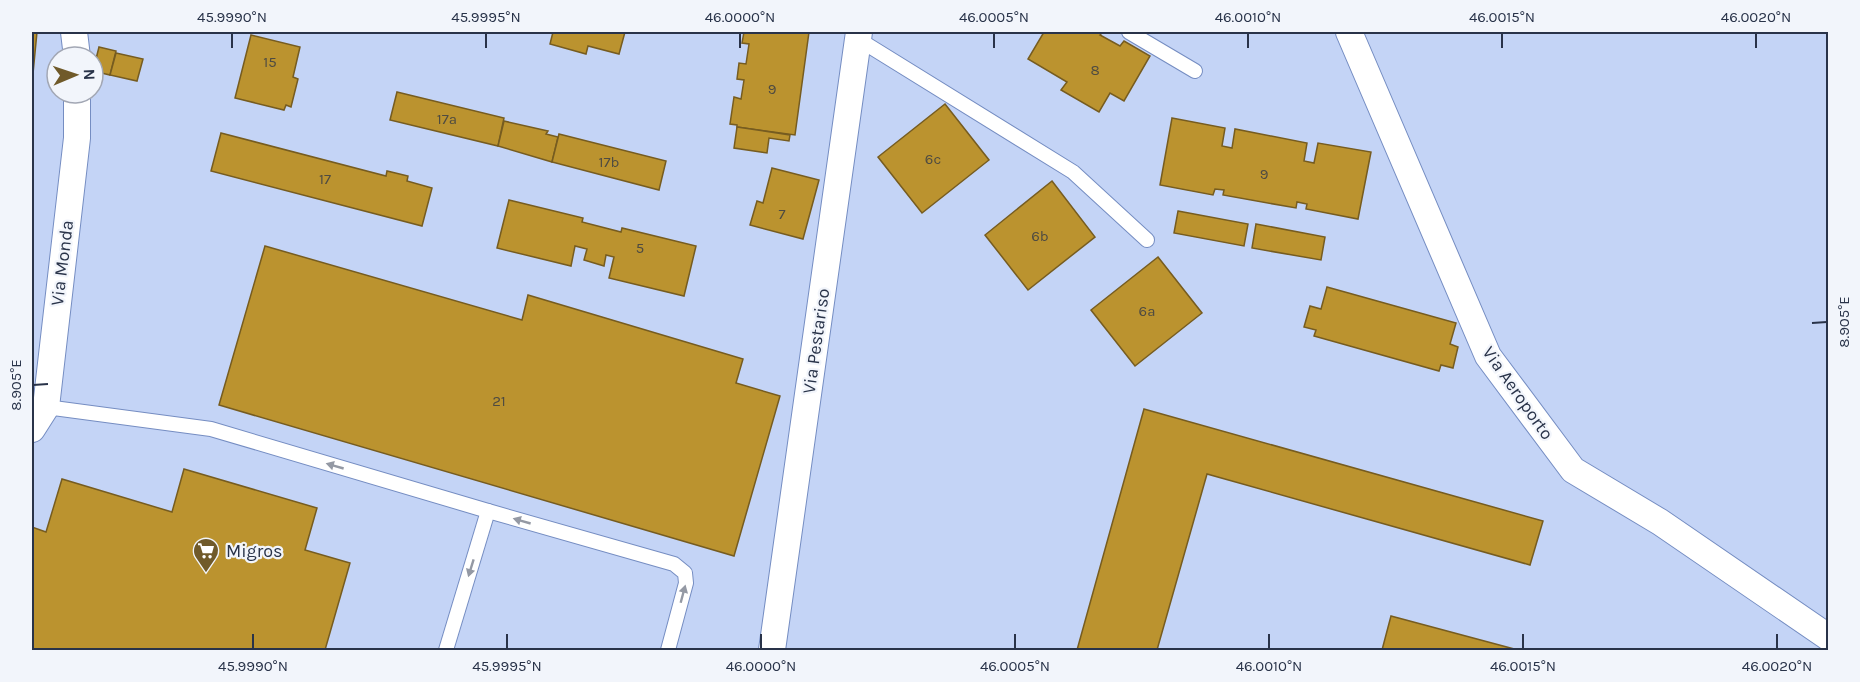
<svg xmlns="http://www.w3.org/2000/svg" width="1860" height="682" font-family="Karla,sans-serif">
	<rect width="100%" height="100%" fill="#c4d4f6"/>
	<g fill="#bb932f" stroke="#765c20" stroke-width="1.5">
		<polygon points="32,32 37,32 32,84"/>
		<polygon points="553,32 625,32 619,54 588,46 586,54 550,44"/>
		<polygon points="744,32 809,32 795,135 737,127 737,125 730,124 734,97 741,99 744,80 737,79 739,63 746,64 749,44 742,43"/>
		<polygon points="1044,32 1103,32 1100,35 1120,46 1124,41 1150,56 1124,101 1110,93 1099,112 1061,90 1067,82 1028,59"/>
		<polygon points="251,35 300,47 293,77 298,79 291,107 286,105 284,110 235,98"/>
		<polygon points="99,47 116,51 110,75 93,71"/>
		<polygon points="116,53 143,59 137,81 110,75"/>
		<polygon points="397,92 504,118 498,146 390,120"/>
		<polygon points="945,104 989,160 922,213 878,157"/>
		<polygon points="1172,118 1225,128 1222,146 1232,148 1235,129 1307,143 1304,161 1314,163 1318,143 1371,152 1358,219 1306,209 1307,204 1297,202 1296,208 1223,195 1224,190 1215,189 1213,195 1160,185"/>
		<polygon points="504,121 548,131 546,134 558,137 552,162 498,146"/>
		<polygon points="737,127 790,135 789,141 769,138 767,153 734,148"/>
		<polygon points="221,133 386,176 387,171 408,176 407,181 432,188 422,226 211,171"/>
		<polygon points="559,134 666,161 659,190 552,162"/>
		<polygon points="772,168 819,180 803,239 750,225 757,201 763,203"/>
		<polygon points="1052,181 1095,237 1028,290 985,235"/>
		<polygon points="509,200 583,218 582,222 621,232 622,228 696,246 684,296 609,278 614,257 606,255 604,266 584,260 587,249 575,246 571,266 497,248"/>
		<polygon points="1178,211 1248,224 1244,246 1174,233"/>
		<polygon points="1256,224 1325,237 1321,260 1252,248"/>
		<polygon points="265,246 522,320 528,295 743,359 736,383 780,396 734,556 219,405"/>
		<polygon points="1158,257 1202,313 1135,366 1091,310"/>
		<polygon points="1327,287 1456,323 1450,344 1458,347 1453,368 1441,365 1439,371 1314,336 1316,330 1304,327 1310,306 1321,309"/>
		<polygon points="1144,409 1543,521 1530,565 1207,474 1157,650 1077,650"/>
		<polygon points="184,469 317,508 305,550 350,563 325,650 32,650 32,527 46,532 62,479 172,512"/>
		<polygon points="1391,616 1518,650 1382,650"/>
	</g>
	<g fill="none" stroke-linecap="round" stroke-linejoin="round">
		<defs>
			<g id="service">
				<polyline points="1129,32 1195,71"/>
				<polyline points="858,39 1073,172 1147,240"/>
				<polyline points="46,407 211,429 488,511 674,564 685,573 686,583 668,650"/>
				<polyline points="446,650 488,511"/>
			</g>
			<g id="minor">
				<polyline points="74,32 77,57"/>
				<polyline points="1349,32 1488,356 1573,470 1660,522 1828,637"/>
				<polyline points="32,429 46,407 77,138 77,93"/>
				<polyline points="772,650 859,32"/>
			</g>
		</defs>
		<use href="#service" stroke="#758dc2" stroke-width="16"/>
		<use href="#minor" stroke="#758dc2" stroke-width="28"/>
		<use href="#service" stroke="#fff" stroke-width="14"/>
		<use href="#minor" stroke="#fff" stroke-width="26"/>
	</g>
	<defs><path id="oneway-solid" d="M-6-.8H1V-3.2L6.5 0L1 3.2V.8H-6Z" transform="scale(1.5)"/></defs>
	<g fill="#9499a4">
		<use href="#oneway-solid" transform="translate(335 466) rotate(-164)"/>
		<use href="#oneway-solid" transform="translate(522 521) rotate(-164)"/>
		<use href="#oneway-solid" transform="translate(471 568) rotate(107)"/>
		<use href="#oneway-solid" transform="translate(683 594) rotate(-75)"/>
	</g>
	<path fill="none" stroke="#293349" stroke-width="2" d="M232 33V48M486 33V48M740 33V48M994 33V48M1248 33V48M1502 33V48M1756 33V48M1812 323 1827 322M33 385 48 384M253 634V649M507 634V649M761 634V649M1015 634V649M1269 634V649M1523 634V649M1777 634V649"/>
	<defs>
		<symbol id="supermarket-pin" viewBox="-11 -11 22 30"><path d="M0 17L-7.5 6A9.5 9.5 0 1 1 7.5 6Z" fill="#705a2a" stroke="#f2f5fb"/><path d="M-6-5.5h2.5l.6 2H6L4.5 2H-2.5L-4.4-4H-6ZM-1.5 3.2a1.3 1.3 0 1 0 .1 0ZM3 3.2a1.3 1.3 0 1 0 .1 0Z" fill="#fff"/></symbol>
	</defs>
	<g fill-rule="evenodd">
		<use href="#supermarket-pin" x="191" y="536" width="30" height="40"/>
	</g>
	<g text-anchor="middle" stroke-width="4.5" stroke-linejoin="round" paint-order="stroke">
		<g font-size="15" fill="#4e4b42">
			<text x="270" y="67">15</text>
			<text x="1095" y="75">8</text>
			<text x="772" y="94">9</text>
			<text x="447" y="124">17a</text>
			<text x="933" y="164">6c</text>
			<text x="609" y="167">17b</text>
			<text x="1264" y="179">9</text>
			<text x="325" y="184">17</text>
			<text x="782" y="219">7</text>
			<text x="1040" y="241">6b</text>
			<text x="640" y="253">5</text>
			<text x="1147" y="316">6a</text>
			<text x="499" y="406">21</text>
		</g>
		<g font-size="18" fill="#293349" stroke="#f2f5fb">
			<text transform="translate(62 263) rotate(-83)" y="6">Via Monda</text>
			<text transform="translate(816 341) rotate(-82)" y="6">Via Pestariso</text>
			<text transform="translate(1518 393) rotate(55)" y="6">Via Aeroporto</text>
		</g>
		<g font-size="18" fill="#293349" stroke="#f2f5fb" text-anchor="start">
			<text x="226" y="557">Migros</text>
		</g>
	</g>
	<rect width="1860" height="682" fill="none" stroke="#f2f5fb" stroke-width="66"/>
	<g transform="translate(75 75) rotate(88)"><circle r="28" fill="#f2f5fb" stroke="#a2a7b4" stroke-width="1.5"/>
	<path d="M0-4.5L10 22L0 15L-10 22Z" fill="#705a2a"/>
	<text y="-9" font-size="16" font-weight="bold" text-anchor="middle" fill="#293349">N</text>
	</g>
	<rect x="33" y="33" width="1794" height="616" fill="none" stroke="#293349" stroke-width="2"/>
	<g font-size="15" text-anchor="middle" fill="#293349">
		<text x="232" y="22">45.9990°N</text>
		<text x="486" y="22">45.9995°N</text>
		<text x="740" y="22">46.0000°N</text>
		<text x="994" y="22">46.0005°N</text>
		<text x="1248" y="22">46.0010°N</text>
		<text x="1502" y="22">46.0015°N</text>
		<text x="1756" y="22">46.0020°N</text>
		<text transform="translate(1844 322) rotate(-90)" y="5">8.905°E</text>
		<text transform="translate(16 385) rotate(-90)" y="5">8.905°E</text>
		<text x="253" y="671">45.9990°N</text>
		<text x="507" y="671">45.9995°N</text>
		<text x="761" y="671">46.0000°N</text>
		<text x="1015" y="671">46.0005°N</text>
		<text x="1269" y="671">46.0010°N</text>
		<text x="1523" y="671">46.0015°N</text>
		<text x="1777" y="671">46.0020°N</text>
	</g>
</svg>
